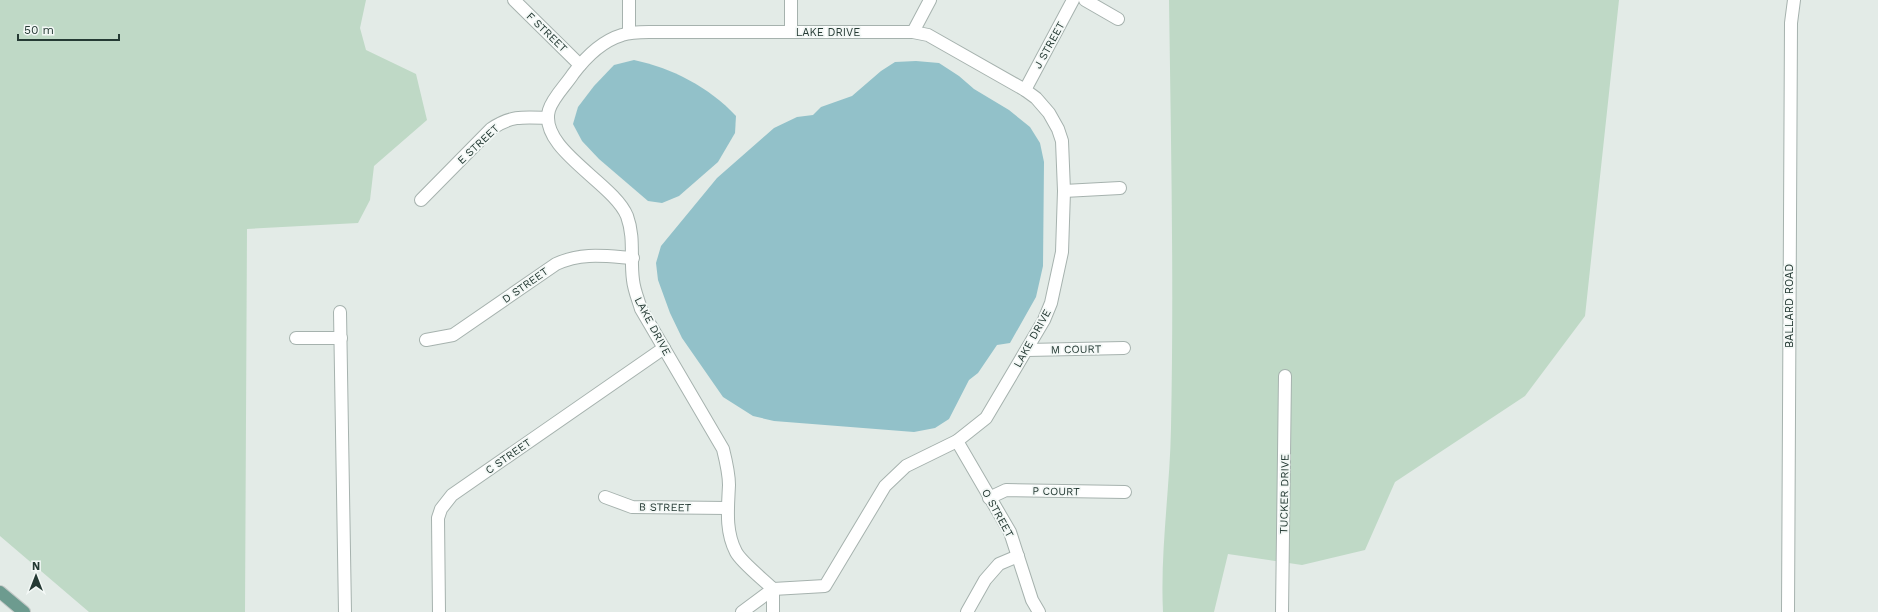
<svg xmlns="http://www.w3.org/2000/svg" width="1878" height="612" font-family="'Work Sans',sans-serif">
	<rect width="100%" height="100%" fill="#e3ebe7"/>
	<g fill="#bfd9c6">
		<polygon points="0,0 366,0 360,28 366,50 416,74 427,120 374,166 370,200 358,223 247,229 245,612 89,612 0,536"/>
		<path d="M1169 0H1619L1585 316 1525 396 1395 482 1365 550 1302 565 1228 554 1214 612H1163C1160 550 1170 489 1171 428 1174 285 1171 143 1169 0Z"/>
	</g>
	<g fill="#92c1c9">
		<path d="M634 60C672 68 709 87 736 116L735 133 718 162 679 196 662 203 648 201 599 159 582 141 573 124 578 107 594 86 614 65Z"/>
		<polygon points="916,61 939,63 959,76 974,89 1009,110 1030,127 1040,143 1044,162 1043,266 1036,297 1010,343 997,345 978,373 969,380 949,419 935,428 914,432 774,421 753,416 723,397 682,338 670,313 658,280 656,263 661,246 717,178 774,128 797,117 813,115 821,107 852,96 881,71 895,62"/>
	</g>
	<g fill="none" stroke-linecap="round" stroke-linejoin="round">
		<defs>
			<g id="minor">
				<polyline points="514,0 580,65"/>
				<polyline points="629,0 629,33"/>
				<polyline points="791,0 791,32"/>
				<polyline points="1085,0 1118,19"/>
				<path d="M649 32H913L928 35 1025 90 1036 98 1049 113 1058 129 1062 141 1064 191 1062 252 1051 303 1044 320 986 418 957 441 906 466 885 486 825 586 773 589C764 580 741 562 736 552 725 531 728 508 729 485 729 473 726 461 723 449L641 309C638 299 634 290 633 280 630 258 635 238 627 216 614 183 538 149 549 110 553 97 566 85 573 74 585 58 602 41 622 35 630 32 640 32 649 32Z"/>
				<polyline points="913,32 930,0"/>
				<polyline points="1025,90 1073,0"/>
				<polyline points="1064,191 1120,188"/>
				<path d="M421 200 491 129C511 115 525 117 548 118"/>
				<polyline points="340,312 345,612"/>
				<polyline points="296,338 341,338"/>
				<path d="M426 340 453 335 556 264C582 252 605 256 633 258"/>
				<polyline points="1027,350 1124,348"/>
				<polyline points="957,441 1010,532 1032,600 1039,612"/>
				<polyline points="605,497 632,507 727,508"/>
				<polyline points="989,498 1006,490 1125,492"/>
				<polyline points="439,612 438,518 441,509 452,495 664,348"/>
				<polyline points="742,612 773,589"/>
				<polyline points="773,612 773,589"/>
				<polyline points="967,612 985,580 999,564 1018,556"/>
				<polyline points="1282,612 1285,376"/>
				<polyline points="1788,612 1791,23 1794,0"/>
			</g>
			<polyline id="major" points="0,592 24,612"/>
		</defs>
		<use href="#minor" stroke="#a6b2ae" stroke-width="14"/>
		<use href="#major" stroke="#c2c8c6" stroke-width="14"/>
		<use href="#minor" stroke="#fff" stroke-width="12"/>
		<use href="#major" stroke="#6d9b8f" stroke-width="12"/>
	</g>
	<g text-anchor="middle" stroke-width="3.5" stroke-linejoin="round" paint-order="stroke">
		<g font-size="11" fill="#253a34" stroke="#f3f8f6">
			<text transform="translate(547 32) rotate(44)" y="4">F STREET</text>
			<text x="828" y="36">LAKE DRIVE</text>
			<text transform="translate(1049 45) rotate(-61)" y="4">J STREET</text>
			<text transform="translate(478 144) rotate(-43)" y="4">E STREET</text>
			<text transform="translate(525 285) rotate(-35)" y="4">D STREET</text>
			<text transform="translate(1789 306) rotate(-90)" y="4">BALLARD ROAD</text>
			<text transform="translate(653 326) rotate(62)" y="4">LAKE DRIVE</text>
			<text transform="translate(1032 338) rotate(-61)" y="4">LAKE DRIVE</text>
			<text transform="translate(1076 349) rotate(-1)" y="4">M COURT</text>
			<text transform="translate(508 456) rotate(-35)" y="4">C STREET</text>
			<text transform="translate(1056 491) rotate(1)" y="4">P COURT</text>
			<text transform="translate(1284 494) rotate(-89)" y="4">TUCKER DRIVE</text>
			<text transform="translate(665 507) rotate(1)" y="4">B STREET</text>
			<text transform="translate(998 513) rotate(61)" y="4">O STREET</text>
		</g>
	</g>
	<g transform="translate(36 576)" stroke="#f3f8f6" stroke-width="3" paint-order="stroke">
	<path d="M0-3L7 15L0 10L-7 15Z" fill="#253a34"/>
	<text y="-6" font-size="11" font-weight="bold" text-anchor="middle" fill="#253a34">N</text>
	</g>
	<path d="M18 34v6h101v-6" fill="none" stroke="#253a34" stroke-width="2"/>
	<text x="24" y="34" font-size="12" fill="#253a34" stroke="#f3f8f6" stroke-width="3" paint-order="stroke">50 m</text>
</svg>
